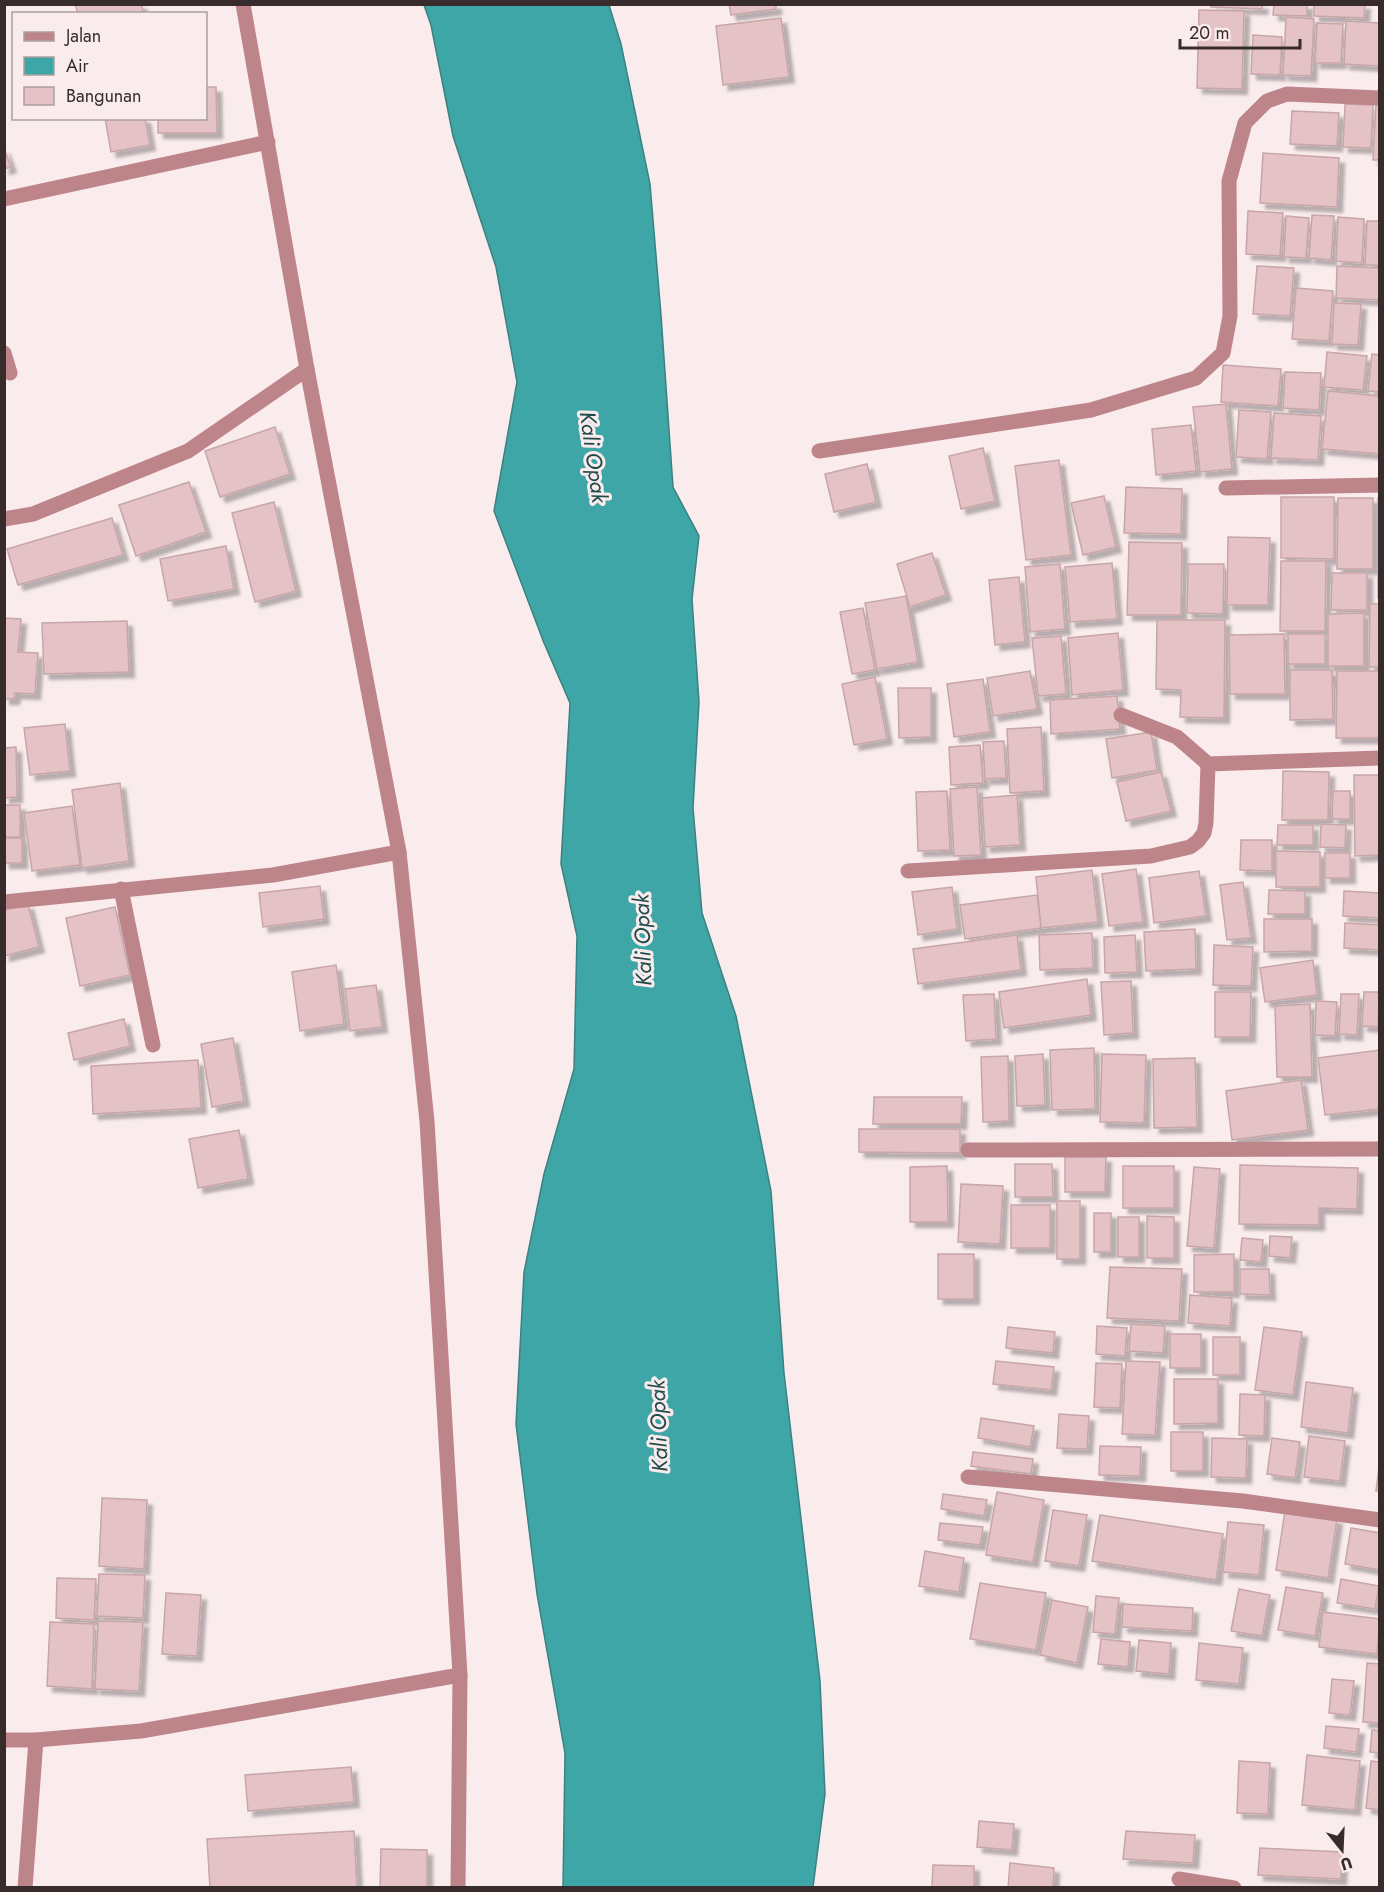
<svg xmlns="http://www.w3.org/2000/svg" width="1384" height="1892" font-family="Jost,sans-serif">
	<defs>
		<filter id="shadow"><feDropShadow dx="5.5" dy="5.5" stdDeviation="1.5" flood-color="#0004"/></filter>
	</defs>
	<rect width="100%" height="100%" fill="#faeced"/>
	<polygon fill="#3ea6a6" stroke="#3c8181" stroke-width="1.5" points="424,5 609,5 621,44 650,184 661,315 673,487 699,536 692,599 699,702 693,808 702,913 736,1016 771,1191 784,1373 820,1681 825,1794 813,1887 563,1887 565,1753 537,1594 516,1424 524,1272 544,1174 574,1069 577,936 561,864 570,703 544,643 494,511 517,382 496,267 453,136 431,25"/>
	<g fill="#e5c2c5" stroke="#c7a6a8" stroke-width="1.5" filter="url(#shadow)">
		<polygon points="75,4 141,4 144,14 78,14"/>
		<polygon points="729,4 776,4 776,9 731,15"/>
		<polygon points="1211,4 1263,4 1262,9 1211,7"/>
		<polygon points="1274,4 1307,4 1307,16 1273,15"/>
		<polygon points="1314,4 1365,4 1364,18 1314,16"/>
		<polygon points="1199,10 1244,11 1242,89 1197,88"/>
		<polygon points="1286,17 1314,19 1311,76 1283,75"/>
		<polygon points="781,18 789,77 723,85 716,26"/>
		<polygon points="1346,21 1380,23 1380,66 1344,64"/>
		<polygon points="1317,23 1343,24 1341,63 1315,63"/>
		<polygon points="1253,35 1282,37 1280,75 1251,74"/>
		<polygon points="206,87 216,87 217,133 158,133 158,118 206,118"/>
		<polygon points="1345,104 1373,105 1371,148 1343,147"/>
		<polygon points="1376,104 1380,105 1380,160 1373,160"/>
		<polygon points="1292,111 1339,113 1337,146 1290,144"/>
		<polygon points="105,118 145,118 150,145 111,152"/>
		<polygon points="4,148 11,167 4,169"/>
		<polygon points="1263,153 1339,158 1337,207 1260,203"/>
		<polygon points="1248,211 1283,213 1280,256 1246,254"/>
		<polygon points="1312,215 1334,216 1331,260 1309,258"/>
		<polygon points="1286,216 1309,218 1306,258 1284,257"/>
		<polygon points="1338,217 1364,219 1362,263 1336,261"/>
		<polygon points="1367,221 1380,221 1380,265 1365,265"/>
		<polygon points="1257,266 1294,268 1290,316 1253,314"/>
		<polygon points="1337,266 1380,268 1380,300 1336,298"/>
		<polygon points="1296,288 1333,291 1329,341 1292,339"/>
		<polygon points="1334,303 1361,304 1358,345 1332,344"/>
		<polygon points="1327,352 1367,356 1363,390 1324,387"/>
		<polygon points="1372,354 1380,355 1380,392 1368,391"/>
		<polygon points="1223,365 1281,369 1278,406 1221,402"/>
		<polygon points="1285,372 1321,373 1319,410 1283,408"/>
		<polygon points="1328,391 1380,396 1380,454 1322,449"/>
		<polygon points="1226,404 1232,469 1200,472 1193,407"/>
		<polygon points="1239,410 1271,412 1267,459 1236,457"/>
		<polygon points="1274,413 1321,416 1318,460 1271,458"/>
		<polygon points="1191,425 1196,471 1156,475 1152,429"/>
		<polygon points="275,427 290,474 220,497 205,451"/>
		<polygon points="983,448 995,501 961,509 949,456"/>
		<polygon points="1059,460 1071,555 1026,560 1015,466"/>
		<polygon points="867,464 876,502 834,512 825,474"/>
		<polygon points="189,482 206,532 136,556 119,505"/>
		<polygon points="1126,487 1182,489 1181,534 1124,533"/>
		<polygon points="1104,496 1116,547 1083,555 1071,503"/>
		<polygon points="1281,497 1334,497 1334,559 1281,558"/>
		<polygon points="1338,498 1373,498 1373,569 1337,569"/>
		<rect x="1378" y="498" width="2" height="56"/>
		<polygon points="274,502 296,591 255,602 232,513"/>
		<polygon points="112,518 123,555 18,585 7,549"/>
		<polygon points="1228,537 1270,538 1268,605 1227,605"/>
		<polygon points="1129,542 1182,543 1181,615 1127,615"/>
		<polygon points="226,546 234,589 168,601 160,559"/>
		<polygon points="932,553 946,595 910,607 897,564"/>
		<rect x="1378" y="559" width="2" height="39"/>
		<polygon points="1281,561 1326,561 1325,631 1280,631"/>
		<polygon points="1112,563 1117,619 1070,622 1065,567"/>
		<polygon points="1060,564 1065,629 1030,632 1025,567"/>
		<polygon points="1188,564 1224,564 1223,614 1187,613"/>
		<polygon points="1332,573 1367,573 1367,610 1331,610"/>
		<polygon points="1019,577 1025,642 995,645 989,580"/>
		<polygon points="906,596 918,662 877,669 865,603"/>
		<polygon points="1370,604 1380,604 1380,667 1369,667"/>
		<polygon points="863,608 875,670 852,674 840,612"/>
		<polygon points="1364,613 1364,666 1328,666 1328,614"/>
		<polygon points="4,618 21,619 18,652 38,653 35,694 15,693 14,699 4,699"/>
		<polygon points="1157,620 1225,620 1224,718 1180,717 1181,690 1156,689"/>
		<polygon points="127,621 129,672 44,674 42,623"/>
		<polygon points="1118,633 1123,690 1072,695 1068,638"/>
		<polygon points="1284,634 1285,694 1230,694 1229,635"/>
		<rect x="1288" y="634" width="37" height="30"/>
		<polygon points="1061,636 1066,694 1038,696 1032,638"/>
		<polygon points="1290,670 1332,670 1333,719 1290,720"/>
		<polygon points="1030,671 1037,709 993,716 987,678"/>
		<polygon points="1337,671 1380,671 1380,738 1336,738"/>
		<polygon points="875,677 887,739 854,745 842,684"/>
		<polygon points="983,679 990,732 954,737 947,684"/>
		<polygon points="898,688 931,688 931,737 899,738"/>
		<polygon points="1117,696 1120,729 1051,734 1050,700"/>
		<polygon points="65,724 70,771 30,775 24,728"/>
		<polygon points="1041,727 1044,791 1010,793 1007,729"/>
		<polygon points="1151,732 1157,770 1112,778 1106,739"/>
		<polygon points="1004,741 1006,778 985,779 983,742"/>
		<polygon points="980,745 983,783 951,785 949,747"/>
		<polygon points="16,747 17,797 4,798 4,748"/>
		<polygon points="1283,771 1329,772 1328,820 1282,820"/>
		<polygon points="1161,772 1171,811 1126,821 1117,782"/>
		<polygon points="1354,775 1380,775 1380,855 1355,856"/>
		<polygon points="120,783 129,861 82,868 72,790"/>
		<polygon points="977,787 981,855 954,856 950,789"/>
		<polygon points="947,791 950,850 918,851 916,792"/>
		<polygon points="1333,791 1350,791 1350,819 1332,819"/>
		<polygon points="1017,795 1020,845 985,847 982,798"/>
		<rect x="4" y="805" width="16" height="32"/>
		<polygon points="72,806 80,865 32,871 24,813"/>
		<polygon points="1321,824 1346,825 1345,848 1320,847"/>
		<polygon points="1278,825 1313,825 1313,845 1277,845"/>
		<rect x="4" y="838" width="18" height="25"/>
		<polygon points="1241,840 1272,840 1272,871 1240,870"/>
		<polygon points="1276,851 1320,852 1320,887 1276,887"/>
		<rect x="1325" y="853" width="25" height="25"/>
		<polygon points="1136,869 1143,922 1109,926 1102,874"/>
		<polygon points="1092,870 1098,922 1041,928 1036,877"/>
		<polygon points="1199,871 1206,916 1154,923 1149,878"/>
		<polygon points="1243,882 1251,938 1227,940 1220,885"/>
		<polygon points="320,886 324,919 263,927 259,893"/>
		<polygon points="952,887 957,929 918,935 912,892"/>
		<polygon points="1269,890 1305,891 1305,914 1268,914"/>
		<polygon points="1344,891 1380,893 1380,918 1343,916"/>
		<polygon points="1037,895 1041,928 965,939 960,905"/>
		<polygon points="28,904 39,947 4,956 4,910"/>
		<polygon points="115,907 130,975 80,986 66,918"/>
		<polygon points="1264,919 1312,919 1312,951 1264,952"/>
		<polygon points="1345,923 1380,925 1380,950 1344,948"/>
		<polygon points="1195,929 1196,969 1146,971 1144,932"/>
		<polygon points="1092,933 1093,968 1040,970 1039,935"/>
		<polygon points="1017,935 1021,970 918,984 913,949"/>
		<polygon points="1135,935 1137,972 1105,973 1104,937"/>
		<polygon points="1214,945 1253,947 1251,986 1213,985"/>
		<polygon points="1313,960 1317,995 1265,1002 1260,968"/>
		<polygon points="336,965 344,1024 300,1031 292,972"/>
		<polygon points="1087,979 1091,1015 1004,1028 999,992"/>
		<polygon points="1131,981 1133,1033 1104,1035 1101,982"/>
		<polygon points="376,985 382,1027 350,1031 345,989"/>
		<polygon points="1215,992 1251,992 1250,1037 1215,1037"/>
		<polygon points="1364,992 1380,992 1378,1027 1362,1026"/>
		<polygon points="994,994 996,1039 966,1041 963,995"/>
		<polygon points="1341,994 1359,994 1357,1035 1339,1034"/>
		<polygon points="1316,1001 1337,1002 1335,1036 1315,1035"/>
		<polygon points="1310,1004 1312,1077 1277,1077 1275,1006"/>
		<polygon points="124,1019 130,1046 74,1060 68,1033"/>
		<polygon points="233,1038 244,1101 212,1107 201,1044"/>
		<polygon points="1094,1048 1095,1109 1052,1110 1050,1050"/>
		<polygon points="1380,1050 1380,1109 1325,1115 1318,1058"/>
		<polygon points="1043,1054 1045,1105 1017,1106 1015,1056"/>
		<polygon points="1102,1054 1146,1055 1144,1123 1100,1122"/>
		<polygon points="1008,1056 1009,1121 983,1122 981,1057"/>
		<polygon points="1195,1058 1197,1127 1154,1128 1153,1059"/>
		<polygon points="198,1060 201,1108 93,1114 91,1066"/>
		<polygon points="1301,1080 1308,1130 1232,1140 1226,1091"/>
		<polygon points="874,1097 962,1097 961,1124 873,1124"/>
		<polygon points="859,1129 960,1129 960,1153 859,1152"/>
		<polygon points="239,1130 248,1179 198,1188 189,1139"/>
		<polygon points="1065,1157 1106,1157 1105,1192 1065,1192"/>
		<polygon points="1015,1164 1052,1164 1053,1197 1015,1197"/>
		<polygon points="1240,1165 1358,1168 1357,1209 1319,1208 1319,1225 1239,1224"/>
		<polygon points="947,1166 948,1222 910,1222 910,1167"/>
		<rect x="1123" y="1166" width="51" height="42"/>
		<polygon points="1194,1167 1220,1169 1214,1248 1187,1246"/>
		<polygon points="961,1184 1003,1186 1000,1244 958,1242"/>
		<rect x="1057" y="1201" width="23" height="58"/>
		<rect x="1011" y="1205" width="39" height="43"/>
		<rect x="1094" y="1213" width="17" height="39"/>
		<polygon points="1147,1216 1174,1217 1174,1258 1147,1258"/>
		<rect x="1118" y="1217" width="21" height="40"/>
		<polygon points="1270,1236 1292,1237 1290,1258 1269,1256"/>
		<polygon points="1242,1238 1263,1240 1261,1262 1240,1260"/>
		<rect x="938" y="1254" width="36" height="45"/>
		<polygon points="1234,1254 1234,1292 1194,1292 1194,1255"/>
		<polygon points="1110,1267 1182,1269 1179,1321 1107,1318"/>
		<polygon points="1240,1269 1269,1269 1270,1295 1240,1294"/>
		<polygon points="1190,1295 1232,1298 1230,1326 1188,1323"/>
		<polygon points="1131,1324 1165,1326 1163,1353 1129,1351"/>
		<polygon points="1097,1326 1127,1328 1125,1356 1096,1354"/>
		<polygon points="1008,1327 1055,1332 1053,1353 1006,1348"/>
		<polygon points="1264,1327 1302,1332 1293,1395 1255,1390"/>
		<rect x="1170" y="1334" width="31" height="34"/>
		<rect x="1213" y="1337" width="27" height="38"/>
		<polygon points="996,1361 1054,1367 1051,1390 993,1384"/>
		<polygon points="1126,1361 1160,1362 1155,1435 1122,1434"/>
		<polygon points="1096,1363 1122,1364 1120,1408 1094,1407"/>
		<polygon points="1174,1379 1218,1379 1218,1423 1174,1424"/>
		<polygon points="1306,1382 1353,1388 1348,1433 1301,1427"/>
		<polygon points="1240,1394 1265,1395 1264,1436 1239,1435"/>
		<polygon points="1059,1414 1089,1416 1087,1449 1057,1448"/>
		<polygon points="981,1418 1034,1426 1030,1447 978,1438"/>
		<rect x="1171" y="1432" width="32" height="39"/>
		<polygon points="1309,1436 1345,1441 1340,1481 1304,1477"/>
		<polygon points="1212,1438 1247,1439 1246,1478 1211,1477"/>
		<polygon points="1272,1438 1300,1442 1295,1478 1267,1474"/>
		<polygon points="1100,1446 1141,1447 1140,1476 1099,1475"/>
		<polygon points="973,1452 1033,1459 1031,1474 971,1466"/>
		<polygon points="1380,1459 1380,1491 1376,1491"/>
		<polygon points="997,1492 1044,1500 1033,1562 986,1555"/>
		<polygon points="943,1494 987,1500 984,1516 941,1509"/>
		<polygon points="102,1498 147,1500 144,1569 99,1566"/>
		<polygon points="1053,1510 1087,1515 1079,1566 1045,1561"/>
		<polygon points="1285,1511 1337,1519 1328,1578 1276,1570"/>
		<polygon points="1100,1515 1223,1534 1216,1580 1092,1561"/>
		<polygon points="1228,1522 1264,1525 1259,1575 1223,1572"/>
		<polygon points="940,1523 983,1527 980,1545 938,1540"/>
		<polygon points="1351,1528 1380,1533 1380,1570 1345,1564"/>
		<polygon points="925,1551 964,1558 959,1592 919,1586"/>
		<polygon points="99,1574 145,1575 143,1618 97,1616"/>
		<polygon points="57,1578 96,1579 94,1620 56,1618"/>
		<polygon points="1341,1579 1379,1586 1375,1609 1337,1603"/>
		<polygon points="980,1583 1046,1593 1036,1650 970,1639"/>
		<polygon points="1286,1587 1323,1593 1315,1636 1278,1630"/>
		<polygon points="1239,1589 1270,1595 1262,1636 1231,1631"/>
		<polygon points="166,1593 201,1595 197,1656 162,1654"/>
		<polygon points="1096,1596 1119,1598 1115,1634 1093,1632"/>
		<polygon points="1052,1600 1088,1607 1077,1663 1040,1655"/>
		<polygon points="1123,1604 1193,1608 1192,1631 1122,1627"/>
		<polygon points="1323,1612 1380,1619 1377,1654 1319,1647"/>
		<polygon points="98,1621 143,1622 139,1691 95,1689"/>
		<polygon points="50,1622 94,1624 92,1689 47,1686"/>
		<polygon points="1101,1639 1130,1642 1128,1667 1098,1664"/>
		<polygon points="1139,1640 1171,1643 1169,1674 1136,1671"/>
		<polygon points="1199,1643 1243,1648 1239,1684 1196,1680"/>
		<polygon points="1367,1663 1380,1664 1380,1723 1363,1722"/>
		<polygon points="1332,1679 1354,1681 1350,1715 1329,1713"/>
		<polygon points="1326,1726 1359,1729 1356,1752 1324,1748"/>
		<polygon points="1372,1730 1380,1731 1380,1753 1370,1752"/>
		<polygon points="1307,1755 1360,1761 1355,1810 1302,1805"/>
		<polygon points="1239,1761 1270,1763 1268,1814 1237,1813"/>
		<polygon points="1371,1761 1380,1762 1380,1810 1366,1808"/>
		<polygon points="351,1767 354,1802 248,1811 245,1775"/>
		<polygon points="979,1821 1014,1824 1012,1850 977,1847"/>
		<polygon points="354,1831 357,1888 210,1888 207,1839"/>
		<polygon points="1126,1831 1195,1835 1193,1863 1123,1859"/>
		<polygon points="1260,1848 1342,1852 1341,1879 1258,1875"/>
		<polygon points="381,1849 427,1850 427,1888 380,1888"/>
		<polygon points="1010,1863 1054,1868 1053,1888 1008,1888"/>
		<polygon points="933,1865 974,1866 974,1888 932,1888"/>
	</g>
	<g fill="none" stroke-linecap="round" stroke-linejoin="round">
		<g stroke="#bd858a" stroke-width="15">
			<polyline points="4,199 268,142"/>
			<polyline points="4,353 10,373"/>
			<polyline points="819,451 1091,410 1196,378 1223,353 1230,316 1229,181 1245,123 1267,101 1287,94 1380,98"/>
			<polyline points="1226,488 1380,485"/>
			<polyline points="4,519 33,514 188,451 307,369"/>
			<polyline points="1121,715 1177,737 1208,764 1380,758"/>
			<polyline points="908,871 1151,856 1190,847 1198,841 1204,833 1206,823 1208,764"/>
			<polyline points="121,889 153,1045"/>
			<polyline points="4,902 273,875 399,852"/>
			<polyline points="968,1150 1380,1149"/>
			<polyline points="968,1477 1243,1501 1380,1520"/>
			<polyline points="4,1740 36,1740 141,1731 460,1675 427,1121 399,852 307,369 243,4"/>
			<polyline points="1179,1879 1234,1888"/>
			<polyline points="25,1888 36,1740"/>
			<polyline points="458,1888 460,1675"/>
		</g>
	</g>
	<g text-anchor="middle" stroke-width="6" stroke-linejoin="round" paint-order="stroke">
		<g font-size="22" font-style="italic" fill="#1d4b4a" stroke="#faeced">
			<text transform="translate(594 457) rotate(82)" y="8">Kali Opak</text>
			<text transform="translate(642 940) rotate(-92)" y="8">Kali Opak</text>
			<text transform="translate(658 1426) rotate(-92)" y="8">Kali Opak</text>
		</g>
	</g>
	<rect width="1384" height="1892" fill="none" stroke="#382b2c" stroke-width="12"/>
	<rect x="12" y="12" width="195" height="108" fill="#faeced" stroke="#ac9fa0" stroke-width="1.5"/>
	<rect x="24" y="32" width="30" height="9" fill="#bd858a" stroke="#ac9fa0" stroke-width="1.5"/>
	<text x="66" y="42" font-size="18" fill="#382b2c">Jalan</text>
	<rect x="24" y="57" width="30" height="18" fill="#3ea6a6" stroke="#ac9fa0" stroke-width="1.5"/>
	<text x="66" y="72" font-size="18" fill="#382b2c">Air</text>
	<rect x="24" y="87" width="30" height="18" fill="#e5c2c5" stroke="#ac9fa0" stroke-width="1.5"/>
	<text x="66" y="102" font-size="18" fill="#382b2c">Bangunan</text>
	<g transform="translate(1342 1850) rotate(162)" stroke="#faeced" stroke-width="4.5" paint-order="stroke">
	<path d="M0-4.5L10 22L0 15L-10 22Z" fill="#382b2c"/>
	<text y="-9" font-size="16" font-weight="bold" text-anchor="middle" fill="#382b2c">U</text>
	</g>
	<path d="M1180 39v9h120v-9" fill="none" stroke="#382b2c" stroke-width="3"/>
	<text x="1189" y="39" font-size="18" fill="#382b2c" stroke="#faeced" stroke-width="4.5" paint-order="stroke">20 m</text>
</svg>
